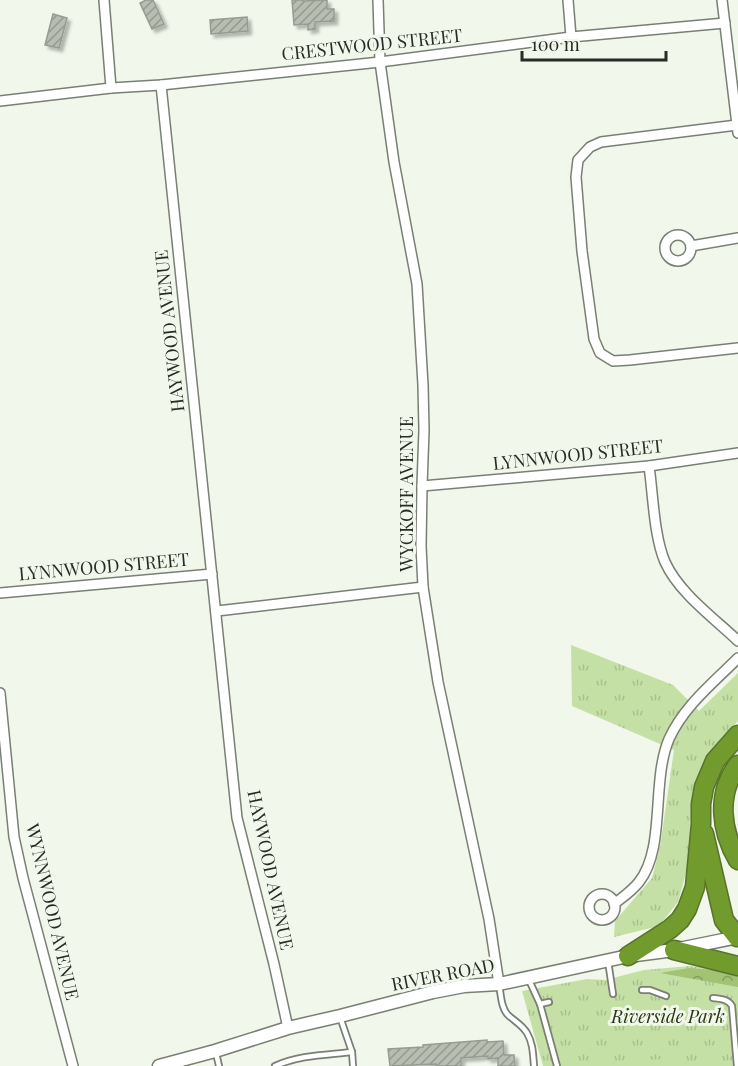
<svg xmlns="http://www.w3.org/2000/svg" width="738" height="1066" font-family="'Playfair Display',serif">
	<defs>
		<pattern id="grass-tufts" width="24" height="20" patternUnits="userSpaceOnUse" patternTransform="scale(1.5)"><rect width="24" height="20" fill="#c5e0a4"/><path d="M3 7l-1-3M5 7V3M7 7l1-3M15 17l-1-3M17 17v-4M19 17l1-3" fill="none" stroke="#a9c08d"/></pattern>
		<pattern id="forest-crowns" width="20" height="18" patternUnits="userSpaceOnUse" patternTransform="scale(1.5)"><rect width="20" height="18" fill="#a1c373"/><path d="M2 6a3 3 0 1 1 6 0M12 15a3 3 0 1 1 6 0" fill="none" stroke="#839f5e"/></pattern>
		<pattern id="building-hatch" width="6" height="6" patternUnits="userSpaceOnUse" patternTransform="scale(1.5)"><rect width="6" height="6" fill="#b7bdb1"/><path d="M-1 1l2-2M0 6l6-6M5 7l2-2" fill="none" stroke="#959a90"/></pattern>
		<filter id="shadow"><feDropShadow dx="3.5" dy="3.5" stdDeviation="1.5" flood-color="#0004"/></filter>
	</defs>
	<rect width="100%" height="100%" fill="#f1f7eb"/>
	<g fill="url(#grass-tufts)">
		<polygon points="571,645 673,685 699,711 738,673 738,721 707,758 692,800 688,866 678,902 659,926 614,937 615,921 652,878 660,847 674,750 572,706"/>
		<polygon points="689,966 738,971 738,1066 543,1066 522,991 587,979 605,980 644,970"/>
	</g>
	<polygon fill="url(#forest-crowns)" points="689,968 714,970 738,975 738,987 660,973"/>
	<polygon fill="#c5e0a4" points="671,1059 672,1066 580,1066 583,1062"/>
	<g fill="url(#building-hatch)" stroke="#979c91" stroke-width="1.5" filter="url(#shadow)">
		<polygon points="146,0 153,0 164,24 152,29 140,3"/>
		<polygon points="292,0 303,0 303,1 327,0 327,9 334,9 334,21 315,22 315,29 308,30 308,24 294,25"/>
		<polygon points="53,14 67,18 59,48 45,45"/>
		<polygon points="247,17 248,31 211,34 210,20"/>
		<polygon points="487,1040 487,1042 503,1041 504,1055 514,1055 515,1066 498,1066 498,1058 488,1059 488,1056 461,1058 461,1066 436,1066 436,1064 390,1066 388,1049 423,1047 423,1045"/>
	</g>
	<g fill="none" stroke-linecap="round" stroke-linejoin="round">
		<defs>
			<g id="service">
				<polyline points="608,961 613,994"/>
				<polyline points="529,980 540,1004 557,1066"/>
				<path d="M499 984C501 995 501 1009 509 1016 516 1022 522 1025 527 1033 533 1043 533 1054 534 1066"/>
				<polyline points="642,990 650,990 666,996"/>
				<path d="M713 998C721 999 728 999 732 1006L737 1066"/>
				<polyline points="540,1004 549,1002"/>
				<polyline points="340,1017 352,1052 353,1066"/>
				<polyline points="216,1053 219,1066"/>
				<path d="M275 1066C299 1055 326 1055 352 1052"/>
			</g>
			<g id="minor">
				<polyline points="104,0 111,88"/>
				<polyline points="378,0 380,62 394,162 417,284 423,385 424,430 422,486 421,546 423,587 438,682 489,919 499,984"/>
				<polyline points="568,0 571,37"/>
				<polyline points="722,0 738,133"/>
				<polyline points="161,85 237,818 274,964 288,1028"/>
				<polyline points="0,101 111,88 161,85 380,62 571,37 725,23"/>
				<polyline points="737,125 601,142 590,147 578,160 576,177 582,251 594,339 600,353 613,361 630,360 738,348"/>
				<circle cx="678" cy="248" r="13"/>
				<polyline points="691,246 738,238"/>
				<path d="M649 466C653 494 654 537 665 562 679 593 714 618 738 641"/>
				<polyline points="422,486 649,466 738,453"/>
				<polyline points="0,593 212,574"/>
				<polyline points="217,611 423,587"/>
				<polyline points="0,693 14,837 23,878 73,1066"/>
				<circle cx="602" cy="907" r="13"/>
				<path d="M614 904C623 897 632 891 639 882 666 848 651 781 669 739 684 706 713 683 738 658"/>
			</g>
			<polyline id="tertiary" points="159,1066 215,1051 288,1028 340,1016 433,992 464,986 499,984 628,956 674,950 738,937"/>
			<g id="motorway">
				<path d="M738 765C716 794 721 831 738 860"/>
				<polyline points="704,834 724,920 737,937"/>
				<polyline points="674,950 738,966"/>
				<polyline points="628,956 670,929 680,920 687,909 695,887 701,824 701,804 704,787 715,761 738,735"/>
			</g>
		</defs>
		<use href="#service" stroke="#7a7f74" stroke-width="8"/>
		<use href="#minor" stroke="#7a7f74" stroke-width="12"/>
		<use href="#tertiary" stroke="#7a7f74" stroke-width="15"/>
		<use href="#motorway" stroke="#58732a" stroke-width="21"/>
		<use href="#service" stroke="#fff" stroke-width="4.5"/>
		<use href="#minor" stroke="#fff" stroke-width="9"/>
		<use href="#tertiary" stroke="#fff" stroke-width="12"/>
		<use href="#motorway" stroke="#729b2d" stroke-width="18"/>
	</g>
	<g text-anchor="middle" stroke-width="6" stroke-linejoin="round" paint-order="stroke">
		<g font-size="18" fill="#282a25" stroke="#f1f7eb">
			<text transform="translate(372 45) rotate(-6)" y="6">CRESTWOOD STREET</text>
			<text transform="translate(170 331) rotate(-96)" y="6">HAYWOOD AVENUE</text>
			<text transform="translate(578 455) rotate(-6)" y="6">LYNNWOOD STREET</text>
			<text transform="translate(407 494) rotate(-90)" y="6">WYCKOFF AVENUE</text>
			<text transform="translate(104 567) rotate(-5)" y="6">LYNNWOOD STREET</text>
			<text transform="translate(270 870) rotate(78)" y="6">HAYWOOD AVENUE</text>
			<text transform="translate(52 912) rotate(77)" y="6">WYNNWOOD AVENUE</text>
			<text transform="translate(443 975) rotate(-11)" y="6">RIVER ROAD</text>
		</g>
		<g font-size="18" font-style="italic" fill="#283614" stroke="#f1f7eb">
			<text x="668" y="1023">Riverside Park</text>
		</g>
	</g>
	<path d="M522 51v9h144v-9" fill="none" stroke="#282a25" stroke-width="3"/>
	<text x="531" y="51" font-size="18" fill="#282a25" stroke="#f1f7eb" stroke-width="4.5" paint-order="stroke">100 m</text>
</svg>
